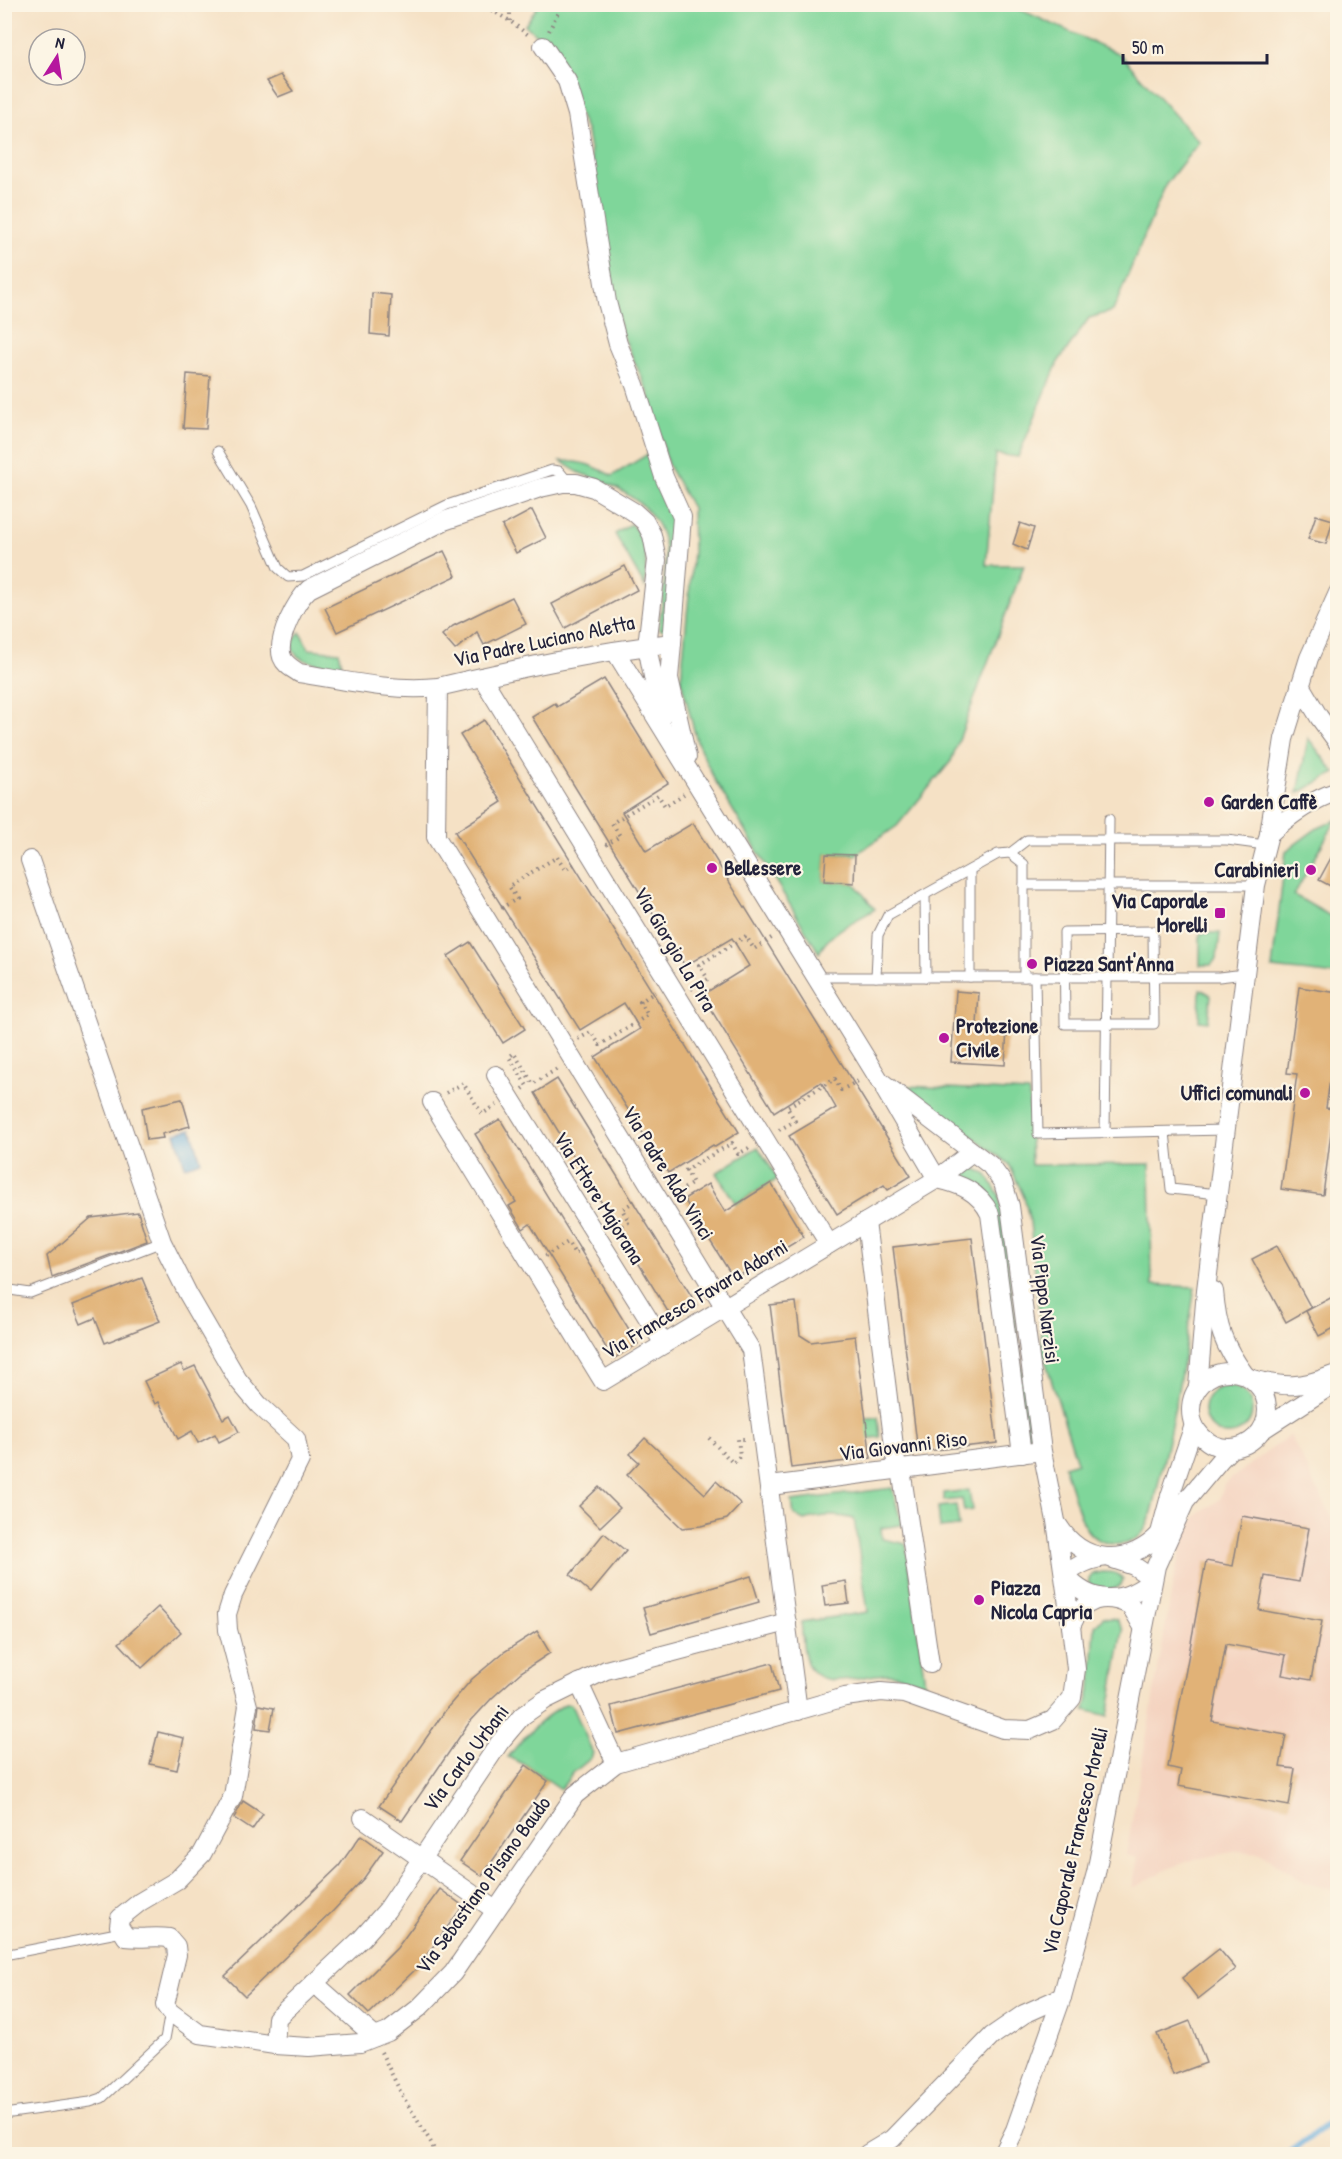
<svg xmlns="http://www.w3.org/2000/svg" width="1342" height="2159" font-family="'Patrick Hand',sans-serif">
	<rect width="100%" height="100%" fill="#fcf5e5"/>
	<filter id="ink" filterUnits="userSpaceOnUse"><feTurbulence type="fractalNoise" baseFrequency=".0167" numOctaves="2"/><feDisplacementMap in="SourceGraphic" scale="12" xChannelSelector="R" yChannelSelector="G"/><feConvolveMatrix kernelMatrix="1 2 1 2 8 2 1 2 1" color-interpolation-filters="sRGB"/></filter>
	<filter id="wash" filterUnits="userSpaceOnUse"><feTurbulence type="fractalNoise" baseFrequency=".008" numOctaves="4" result="noise"/><feDisplacementMap in="SourceGraphic" scale="24" xChannelSelector="R" yChannelSelector="G"/><feGaussianBlur stdDeviation="1.35" result="paint"/><feColorMatrix in="noise" values="0 0 0 0 0 0 0 0 0 0 0 0 0 0 0 0 0 1.4 0 .05"/><feComposite in="paint" operator="in"/></filter>
	<g filter="url(#wash)">
		<rect width="100%" height="100%" fill="#f5e1c5"/>
		<polygon fill="#f4d3c0" points="1290,1435 1337,1528 1337,1891 1305,1883 1261,1853 1239,1851 1195,1859 1165,1870 1132,1889 1138,1858 1126,1855 1174,1577 1185,1535 1195,1517 1220,1499 1224,1484"/>
		<g fill="#7fd69a" stroke="#507c6a" stroke-width="1.5">
			<path d="M539 4 1013 5 1014 7 1120 54 1199 142 1166 184 1113 311 1089 318 1058 362 1018 457 996 454 986 565H1024L951 761 897 826 855 855 826 854 824 881 854 883 875 909C854 922 830 931 819 953L714 779 697 742 681 680 693 552 692 508 668 465 649 394 620 329 587 132 549 46 525 25Z"/>
			<path d="M648 454 676 520 666 630 659 629C667 555 682 517 602 481 595 478 587 476 580 473 573 470 567 465 561 461 582 461 595 466 612 476Z"/>
			<path d="M631 524C649 543 646 563 645 587L615 534Z"/>
			<path d="M300 632 309 649 339 652 343 668C326 665 273 662 300 632Z"/>
			<polygon points="1308,738 1335,773 1298,793"/>
			<polygon points="1336,820 1294,895 1337,920 1337,975 1272,968 1286,851 1316,829"/>
			<polygon points="1200,933 1220,933 1217,958 1211,965 1200,965"/>
			<polygon points="1200,989 1211,995 1208,1022 1199,1021"/>
			<path d="M906 1086 1029 1092 1031 1165 1150 1164 1152 1285 1195 1287C1185 1351 1175 1414 1160 1476 1156 1492 1154 1514 1145 1529 1140 1539 1126 1546 1114 1544 1103 1543 1094 1540 1087 1530 1079 1518 1070 1481 1064 1466L1077 1462 1043 1353 1030 1222 1024 1197 1009 1164Z"/>
			<polygon points="758,1147 778,1179 736,1204 716,1173"/>
			<path d="M973 1167 987 1175 999 1195 1031 1436H1027L989 1198C982 1187 970 1184 963 1174L966 1169Z"/>
			<circle cx="1228" cy="1410" r="24"/>
			<polygon points="878,1417 880,1437 830,1443 827,1423"/>
			<path d="M892 1488 902 1525 881 1528 882 1539 906 1544 925 1683C913 1680 901 1675 889 1674 865 1673 820 1694 807 1663 802 1652 803 1635 801 1622L868 1612 854 1519C836 1514 822 1515 804 1520L794 1515 792 1501Z"/>
			<polygon points="969,1490 972,1510 964,1511 962,1499 944,1501 944,1493"/>
			<polygon points="956,1505 959,1526 940,1528 938,1507"/>
			<path d="M1102 1572C1111 1572 1117 1572 1123 1579 1120 1595 1099 1589 1089 1584V1579L1093 1574Z"/>
			<polygon points="1103,1617 1116,1619 1123,1630 1108,1716 1085,1710 1091,1686 1095,1626"/>
			<path d="M565 1704H571L574 1709 593 1753 591 1758 573 1773 561 1789 526 1765 508 1757C525 1735 541 1719 565 1704Z"/>
		</g>
		<polygon fill="#66abdc" stroke="#44668c" stroke-width="1.5" points="191,1129 201,1161 185,1166 175,1133"/>
		<g fill="none" stroke-linecap="round" stroke-linejoin="round">
			<polyline stroke="#66abdc" stroke-width="6" points="1287,2154 1329,2123 1338,2120"/>
		</g>
		<g id="blocks">
			<g fill="#e1b277">
				<polygon points="281,75 293,91 278,97 267,81"/>
				<polygon points="372,293 391,295 389,336 370,334"/>
				<polygon points="187,374 210,376 206,429 183,428"/>
				<polygon points="532,510 546,538 516,553 502,526"/>
				<polygon points="1316,515 1333,520 1326,544 1308,539"/>
				<polygon points="1020,523 1034,528 1027,550 1013,544"/>
				<polygon points="444,551 456,576 337,632 325,608"/>
				<polygon points="625,566 637,590 565,628 552,604"/>
				<polygon points="512,597 526,624 484,645 477,632 455,650 442,635 453,626"/>
				<polygon points="604,679 668,783 622,812 646,851 693,823 911,1176 888,1190 884,1185 837,1214 789,1136 836,1108 821,1082 774,1112 702,995 749,966 732,938 685,966 532,717 555,703 557,707"/>
				<polygon points="484,720 739,1132 715,1147 713,1145 668,1173 595,1057 640,1029 624,1003 580,1030 455,832 502,802 460,735"/>
				<polygon points="1338,845 1338,890 1319,880"/>
				<polygon points="826,854 855,855 854,883 824,881"/>
				<polygon points="470,942 525,1029 503,1043 448,956"/>
				<polygon points="1299,987 1338,993 1338,1021 1326,1108 1334,1109 1323,1195 1281,1189 1297,1074 1287,1073"/>
				<polygon points="956,991 979,993 977,1025 1007,1028 1005,1065 951,1062"/>
				<polygon points="557,1079 697,1305 673,1320 535,1093"/>
				<polygon points="182,1099 190,1126 162,1134 163,1138 147,1140 142,1108"/>
				<polygon points="500,1119 638,1344 613,1359 530,1224 523,1229 509,1206 516,1202 475,1134"/>
				<polygon points="771,1183 804,1237 734,1279 684,1199 708,1184 725,1212"/>
				<polygon points="138,1212 147,1241 52,1277 47,1256 91,1218"/>
				<polygon points="972,1238 997,1443 918,1452 893,1247"/>
				<polygon points="1277,1246 1311,1308 1286,1322 1252,1259"/>
				<polygon points="142,1278 160,1321 105,1343 95,1318 81,1324 73,1305"/>
				<polygon points="1338,1294 1338,1326 1319,1336 1306,1311"/>
				<polygon points="796,1302 800,1335 811,1342 855,1336 871,1458 791,1468 770,1305"/>
				<polygon points="181,1364 184,1371 195,1366 223,1419 230,1415 239,1432 219,1442 215,1434 198,1443 192,1431 178,1439 159,1402 155,1404 144,1381"/>
				<polygon points="645,1438 705,1494 716,1481 741,1504 727,1519 701,1526 682,1528 627,1475 639,1462 630,1454"/>
				<polygon points="599,1487 620,1508 600,1527 579,1506"/>
				<polygon points="1242,1516 1309,1528 1299,1582 1265,1576 1259,1610 1322,1621 1311,1680 1282,1675 1286,1655 1226,1644 1212,1721 1286,1735 1280,1767 1295,1769 1289,1806 1178,1786 1181,1770 1168,1767 1206,1561 1233,1566"/>
				<polygon points="604,1533 626,1551 591,1593 570,1575"/>
				<polygon points="751,1576 759,1602 651,1633 643,1608"/>
				<polygon points="846,1581 849,1603 825,1606 822,1585"/>
				<polygon points="158,1607 181,1632 142,1668 119,1643"/>
				<polygon points="537,1631 550,1653 521,1672 492,1698 469,1723 402,1821 379,1806 447,1708 472,1679 504,1652"/>
				<polygon points="772,1663 779,1691 618,1734 611,1706"/>
				<polygon points="259,1705 274,1708 270,1730 256,1728"/>
				<polygon points="158,1732 184,1738 177,1770 150,1764"/>
				<polygon points="526,1765 548,1781 482,1876 460,1861"/>
				<polygon points="243,1801 263,1814 252,1830 234,1818"/>
				<polygon points="361,1835 383,1851 364,1878 333,1911 245,1996 225,1976 339,1866"/>
				<polygon points="440,1889 463,1906 417,1968 369,2014 350,1995 397,1948"/>
				<polygon points="1219,1949 1236,1969 1198,1999 1182,1978"/>
				<polygon points="1190,2021 1206,2063 1173,2075 1157,2034"/>
			</g>
		</g>
	</g>
	<g filter="url(#ink)">
		<use href="#blocks" fill-opacity="0" stroke="#8c8280" stroke-width="1.5"/>
		<g fill="none" stroke-linecap="round" stroke-linejoin="round">
			<defs>
				<g id="lane">
					<polyline points="218,451 251,506 278,568 288,577 303,576 447,505 552,470 559,471 569,483"/>
					<polyline points="1010,853 1027,840 1227,840 1265,845"/>
					<polyline points="970,870 970,977"/>
					<polyline points="1024,885 1256,885"/>
					<polyline points="925,895 926,977"/>
					<polygon points="1153,931 1154,1024 1065,1024 1064,932"/>
					<polyline points="817,977 1219,977 1245,974"/>
					<polyline points="876,977 878,935 888,915 998,854 1010,853 1024,864 1024,977"/>
					<polyline points="1035,977 1038,1134 1226,1130"/>
					<polyline points="1165,1132 1171,1189 1218,1194"/>
					<polyline points="1105,1133 1109,819"/>
					<polyline points="4,1289 30,1293 162,1242"/>
					<polyline points="4,1955 122,1932"/>
					<polyline points="4,2114 90,2102 102,2098 165,2039 170,2012"/>
				</g>
				<g id="street">
					<path d="M543 46 567 81 577 114 607 302 618 344 635 385 664 477 682 517 672 643C593 652 515 669 438 687 391 692 344 680 299 673 292 668 285 665 282 657 276 639 296 601 309 589L444 521 540 488 563 483H576L594 488 634 512 645 522 652 535 657 560 647 646 661 717"/>
					<polyline points="672,643 669,678 687,757"/>
					<polyline points="482,677 829,1244"/>
					<polyline points="1300,685 1319,717 1338,743"/>
					<polyline points="438,687 436,837 751,1350 798,1711"/>
					<path d="M1269 834C1290 815 1311 800 1338 791"/>
					<path d="M30 860 162 1242 188 1294 238 1380 259 1405 296 1439 300 1460 233 1595 227 1614 228 1630 248 1706 233 1796 202 1854 177 1880 140 1902 120 1918 119 1926 126 1937C141 1939 155 1936 169 1938L176 1946 177 1955 165 2005 170 2012 200 2034 275 2045 309 2047 360 2043 388 2032 419 2008 453 1973 575 1795 616 1763 845 1697 881 1692 904 1694 1003 1729 1030 1730 1053 1720 1072 1698 1076 1669 1071 1626 1056 1521 1042 1451 1010 1206 1003 1183 990 1165 880 1081 615 651"/>
					<polyline points="496,1075 664,1344"/>
					<path d="M885 1090 937 1179C960 1184 979 1191 990 1214L1022 1454"/>
					<polyline points="432,1102 603,1381 937,1179 972,1152"/>
					<polyline points="866,1222 897,1470"/>
					<path d="M1214 1291C1217 1327 1223 1345 1245 1375"/>
					<circle cx="1229" cy="1410" r="38"/>
					<path d="M1252 1379C1285 1388 1301 1388 1333 1375"/>
					<polyline points="1198,1387 1206,1290 1256,885 1269,834 1284,739 1309,658 1338,593"/>
					<polyline points="1262,1430 1338,1381"/>
					<polyline points="901,1469 930,1664"/>
					<polyline points="770,1486 1034,1452"/>
					<path d="M1058 1525C1083 1565 1128 1567 1160 1534"/>
					<polyline points="1159,1537 1170,1496 1194,1425"/>
					<path d="M1107 1557 1134 1566 1153 1579C1124 1605 1090 1605 1065 1575 1079 1564 1090 1559 1107 1557Z"/>
					<path d="M1071 1626C1083 1598 1104 1593 1130 1605L1143 1627"/>
					<polyline points="579,1683 616,1763"/>
					<polyline points="363,1818 495,1910"/>
					<polyline points="314,1983 375,2037"/>
					<polyline points="275,2045 277,2018 362,1938 387,1910 500,1742 522,1716 545,1700 606,1670 787,1622"/>
					<polyline points="867,2154 892,2139 992,2036 1024,2014 1062,1997"/>
					<polyline points="1003,2154 1015,2130 1062,1997 1096,1873 1156,1566 1185,1502 1220,1460 1232,1448"/>
				</g>
			</defs>
			<use href="#lane" stroke="#8c8280" stroke-width="11"/>
			<use href="#street" stroke="#8c8280" stroke-width="20"/>
			<g stroke="#8c8280" stroke-width="4" stroke-dasharray="1.5 4.5" stroke-linecap="butt">
				<polyline points="481,4 510,21 531,37"/>
				<polyline points="510,21 510,4"/>
				<polyline points="549,31 562,4"/>
				<polyline points="606,845 620,836 612,823 658,795 665,806 684,794"/>
				<polyline points="501,908 517,899 509,886 557,857 565,870 576,863"/>
				<polyline points="691,989 708,979 699,965 746,936 754,949 773,937"/>
				<polyline points="578,1039 591,1032 600,1045 648,1015 640,1002 655,992"/>
				<polyline points="523,1089 527,1086 509,1057 514,1053 533,1084 557,1069"/>
				<polyline points="446,1093 463,1083 482,1114 497,1105"/>
				<polyline points="779,1130 795,1121 787,1107 835,1079 841,1090 860,1080"/>
				<polyline points="674,1195 693,1183 686,1170 732,1143 738,1154 749,1148"/>
				<polyline points="612,1232 629,1222 622,1209 637,1200"/>
				<polyline points="545,1256 568,1242 575,1254 585,1248"/>
				<polyline points="709,1438 733,1463 740,1456 738,1439 745,1439"/>
				<polyline points="381,2052 402,2095 432,2144 435,2154"/>
			</g>
			<use href="#lane" stroke="#fff" stroke-width="9"/>
			<use href="#street" stroke="#fff" stroke-width="18"/>
		</g>
	</g>
	<g fill="#b5179e" stroke="#fcf5e5" stroke-width="2">
		<circle cx="1209" cy="802" r="6"/>
		<circle cx="712" cy="868" r="6"/>
		<circle cx="1311" cy="870" r="6"/>
		<rect x="1214" y="907" width="12" height="12" rx="3"/>
		<circle cx="1032" cy="964" r="6"/>
		<circle cx="944" cy="1038" r="6"/>
		<circle cx="1305" cy="1093" r="6"/>
		<circle cx="979" cy="1600" r="6"/>
	</g>
	<g text-anchor="middle" stroke-width="4.5" stroke-linejoin="round" paint-order="stroke">
		<g font-size="21" fill="#22223b" stroke="#fcf5e5">
			<text transform="translate(544 641) rotate(-12)" y="7">Via Padre Luciano Aletta</text>
			<text transform="translate(675 949) rotate(59)" y="7">Via Giorgio La Pira</text>
			<text transform="translate(668 1173) rotate(58)" y="7">Via Padre Aldo Vinci</text>
			<text transform="translate(599 1198) rotate(58)" y="7">Via Ettore Majorana</text>
			<text transform="translate(695 1299) rotate(-31)" y="7">Via Francesco Favara Adorni</text>
			<text transform="translate(1045 1299) rotate(83)" y="7">Via Pippo Narzisi</text>
			<text transform="translate(903 1446) rotate(-7)" y="7">Via Giovanni Riso</text>
			<text transform="translate(466 1758) rotate(-53)" y="7">Via Carlo Urbani</text>
			<text transform="translate(1075 1841) rotate(-77)" y="7">Via Caporale Francesco Morelli</text>
			<text transform="translate(483 1885) rotate(-54)" y="7">Via Sebastiano Pisano Baudo</text>
		</g>
		<g font-size="21" font-weight="bold" fill="#22223b" stroke="#fcf5e5" text-anchor="start">
			<text x="1221" y="809">Garden Caffè</text>
			<text x="724" y="875">Bellessere</text>
			<text x="1299" y="877" text-anchor="end">Carabinieri</text>
			<text x="1208" y="908" text-anchor="end">Via Caporale<tspan x="1208" dy="24">Morelli</tspan></text>
			<text x="1044" y="971">Piazza Sant'Anna</text>
			<text x="956" y="1033">Protezione<tspan x="956" dy="24">Civile</tspan></text>
			<text x="1293" y="1100" text-anchor="end">Uffici comunali</text>
			<text x="991" y="1595">Piazza<tspan x="991" dy="24">Nicola Capria</tspan></text>
		</g>
	</g>
	<rect width="1342" height="2159" fill="none" stroke="#fcf5e5" stroke-width="24"/>
	<g transform="translate(57 57) rotate(12)"><circle r="28" fill="#fcf5e5" stroke="#a5a1a1" stroke-width="1.5"/>
	<path d="M0-4.5L10 22L0 15L-10 22Z" fill="#b5179e"/>
	<text y="-9" font-size="16" font-weight="bold" text-anchor="middle" fill="#22223b">N</text>
	</g>
	<path d="M1123 54v9h144v-9" fill="none" stroke="#22223b" stroke-width="3"/>
	<text x="1132" y="54" font-size="18" fill="#22223b" stroke="#fcf5e5" stroke-width="4.5" paint-order="stroke">50 m</text>
</svg>
